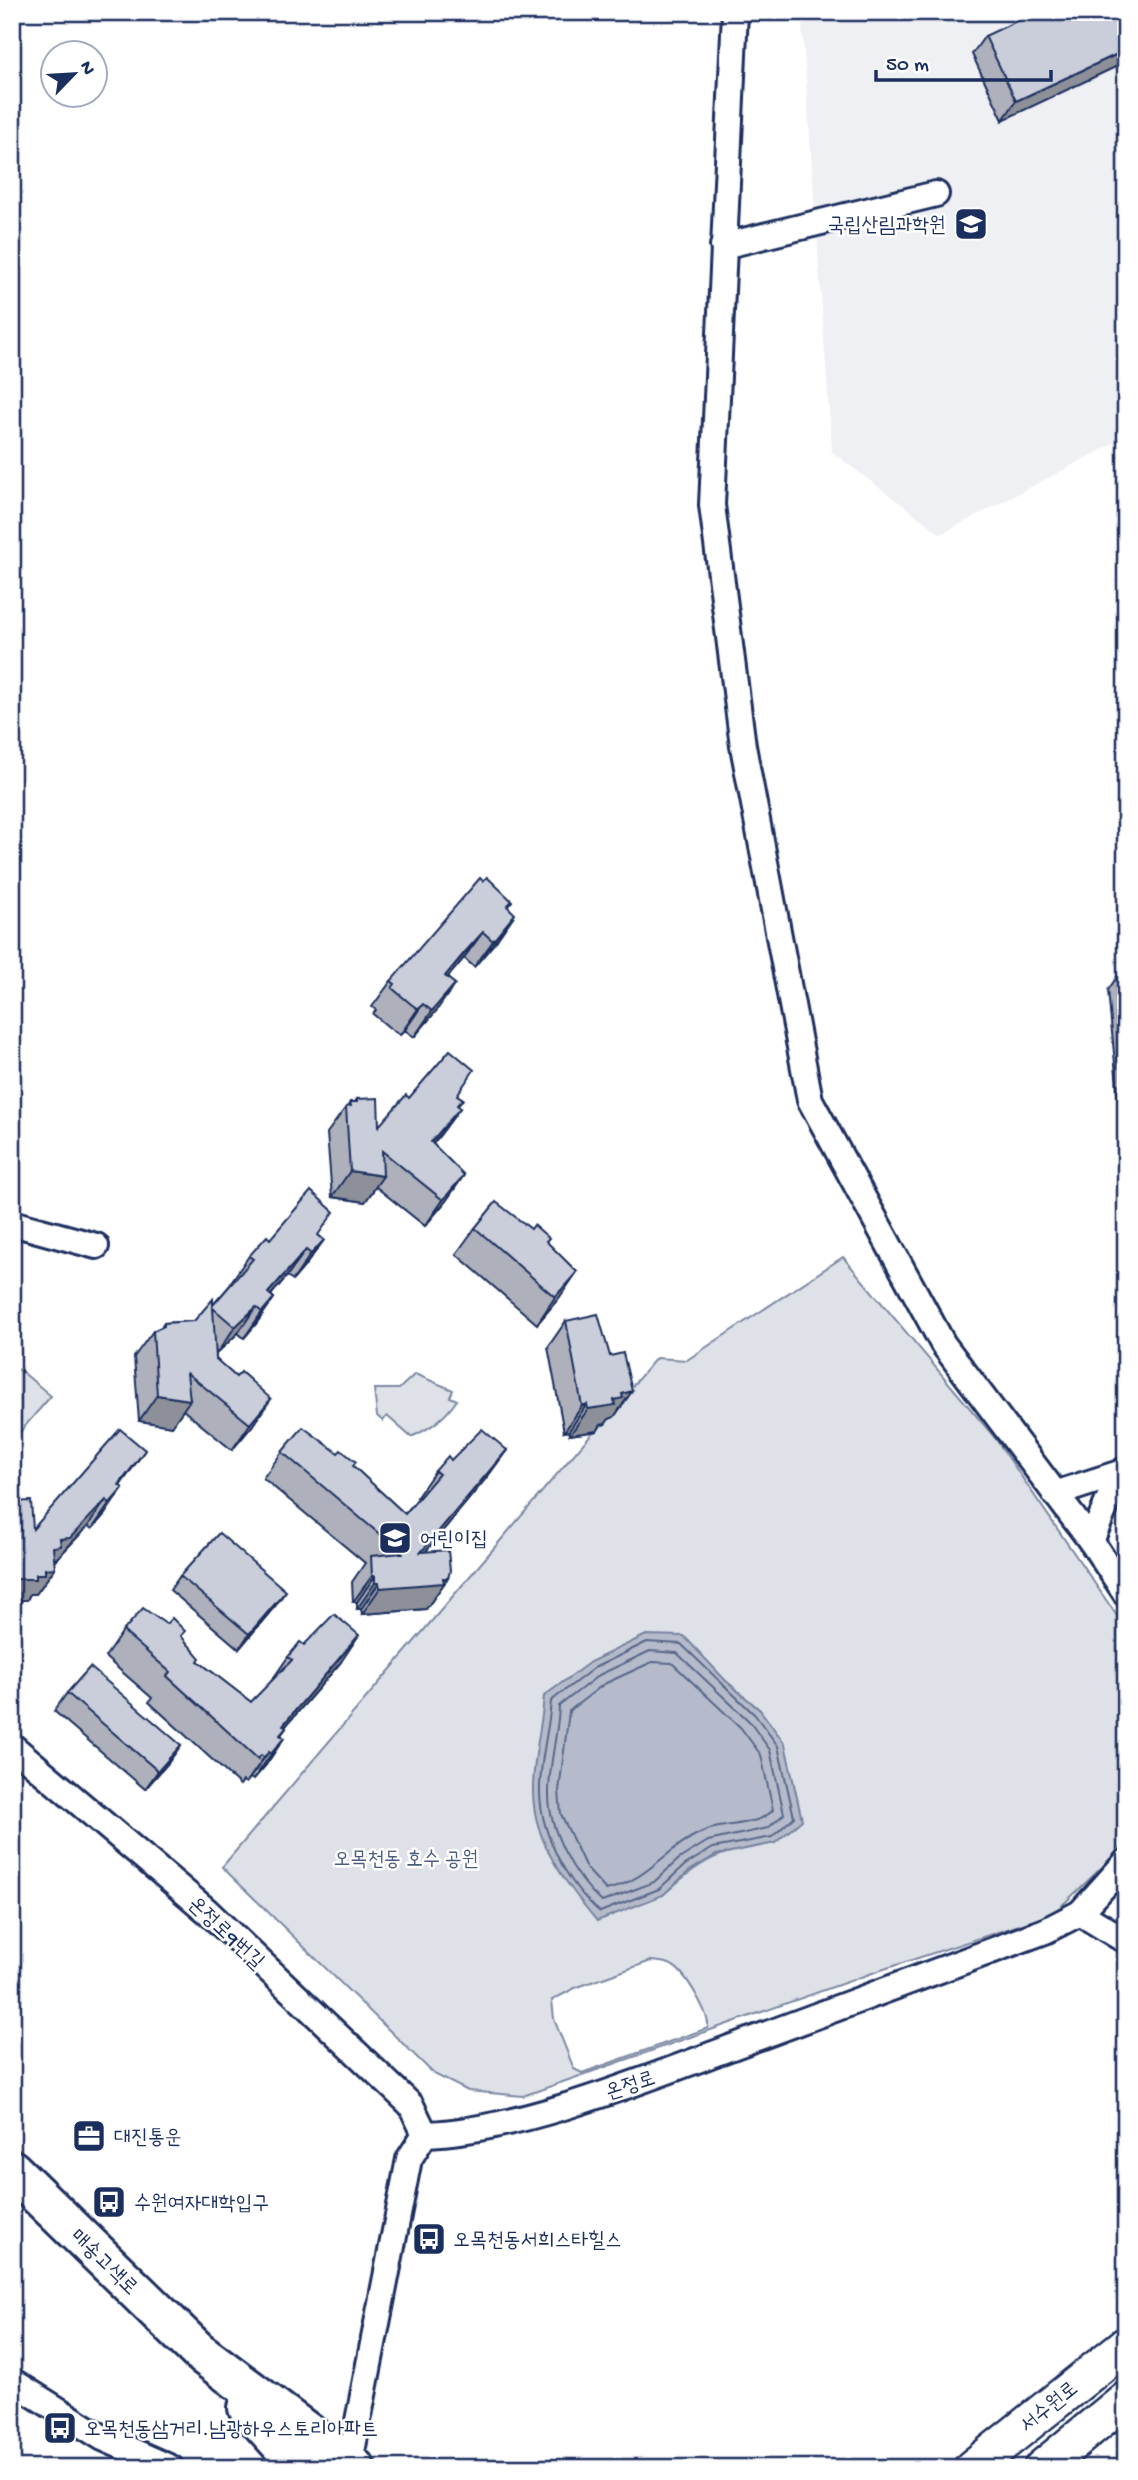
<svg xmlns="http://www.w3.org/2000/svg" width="1138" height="2480" font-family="'Gochi Hand','Poor Story',sans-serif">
	<rect width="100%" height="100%" fill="#fff"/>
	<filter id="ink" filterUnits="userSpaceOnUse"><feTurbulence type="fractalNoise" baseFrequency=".0143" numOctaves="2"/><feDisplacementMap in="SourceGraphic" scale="14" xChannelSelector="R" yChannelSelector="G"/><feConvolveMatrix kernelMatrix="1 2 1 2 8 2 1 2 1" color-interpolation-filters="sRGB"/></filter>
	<g filter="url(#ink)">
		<polygon fill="#eff0f4" points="801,12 1126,12 1126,437 941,534 832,452"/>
		<g fill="#dee1e7" stroke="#7c88a2" stroke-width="2" fill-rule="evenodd">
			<path d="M843 1257 995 1438 1126 1629V1840L1121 1849 1053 1914 881 1970 523 2096 468 2091 434 2074 222 1867 656 1358 687 1360ZM726 1681 760 1710 775 1843C719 1852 705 1856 663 1895L542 1730 544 1696ZM651 1961C658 1962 668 1962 673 1966 686 1973 710 2015 708 2028L582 2073 574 2069 554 2019 552 2000 575 1988Z"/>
			<polygon points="12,1368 20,1370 51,1396 12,1441"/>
			<path d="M415 1374 453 1390 450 1397 457 1400C445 1418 431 1428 411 1437L387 1416 383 1421 377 1416 374 1389H399Z"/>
		</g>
		<path fill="#b5bbca" stroke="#77839f" stroke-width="2" d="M646 1635 684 1636 726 1681 760 1710 785 1744 802 1820 775 1843 716 1855 689 1871 663 1895 597 1921C566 1884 534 1843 533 1793 532 1761 542 1728 544 1696L590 1662Z"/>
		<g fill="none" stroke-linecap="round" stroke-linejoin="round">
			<g stroke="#596789" stroke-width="2">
				<path d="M647 1642 681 1644 755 1715 778 1746 794 1817 772 1837 713 1848 685 1865 659 1889 600 1912C568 1885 541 1835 540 1793 539 1763 549 1731 551 1701L594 1668Z"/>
				<path d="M650 1651 677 1653 749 1721 770 1750 784 1814 768 1828 708 1841 679 1859 654 1882 602 1902C574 1877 548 1830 549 1792 549 1764 558 1734 559 1706L599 1675Z"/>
				<path d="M652 1662 672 1663 741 1728 761 1755 773 1810C759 1826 727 1823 707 1830 668 1844 652 1879 606 1890L586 1868 561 1814 559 1791 569 1711 604 1684Z"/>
			</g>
			<defs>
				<g id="street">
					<polyline points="735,12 712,505 743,746 810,1100 943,1344 1091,1541 1126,1594"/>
					<polyline points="723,246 936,194"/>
					<polyline points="12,1223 96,1246"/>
					<polyline points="1055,1494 1120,1473"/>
					<polyline points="1091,1541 1120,1473 1126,1469"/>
					<polyline points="12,1746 207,1911 411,2105 425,2134"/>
					<polyline points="1080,1913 1126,1941"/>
					<polyline points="12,2381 103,2438 171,2468"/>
					<path d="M343 2468 350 2462 409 2159 425 2134C512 2132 633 2084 716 2053 825 2012 935 1972 1045 1931L1080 1913 1126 1862"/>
				</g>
				<g id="secondary">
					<polyline points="972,2468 1126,2345"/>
					<polyline points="1042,2468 1126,2399"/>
				</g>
				<g id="primary">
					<polyline points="12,2170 198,2351 355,2468"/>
					<polyline points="248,2408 302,2468"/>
				</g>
			</defs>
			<use href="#street" stroke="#1b2f5e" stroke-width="30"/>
			<use href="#secondary" stroke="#1b2f5e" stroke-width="40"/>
			<use href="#primary" stroke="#1b2f5e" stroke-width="44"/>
			<use href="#street" stroke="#fff" stroke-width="24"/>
			<use href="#secondary" stroke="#fff" stroke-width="35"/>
			<use href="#primary" stroke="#fff" stroke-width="38"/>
		</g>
		<g fill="#aeb1bb" stroke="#1b2f5e" stroke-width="2">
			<polygon points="1126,12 1003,120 972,54 985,36"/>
			<polygon points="512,901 507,907 497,940 474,967 464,958 447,978 437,1010 414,1037 405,1030 400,1035 392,1030 373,1014 376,1010 372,1007 391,981"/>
			<polygon points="1121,971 1126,971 1126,1138 1122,1138 1108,990"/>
			<polygon points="457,1095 463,1099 458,1106 460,1108 433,1144 464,1175 446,1201 425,1226 376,1187 365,1202 332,1197 327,1133 346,1107 348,1106 350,1102 355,1102 357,1099 379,1126 409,1098"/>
			<polygon points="475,1228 546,1242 577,1272 559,1298 537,1324 456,1254"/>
			<polygon points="318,1235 324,1240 305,1266 293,1280 287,1276 271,1295 274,1298 256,1324 244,1338 238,1333 217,1353 216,1352 216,1359 253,1425 232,1450 183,1410 172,1426 139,1421 134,1357 153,1331 161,1327 164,1323 194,1321 213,1305 232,1283 231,1282 249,1256 270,1239"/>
			<polygon points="566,1321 610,1356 632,1391 614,1417 609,1419 605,1424 601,1425 597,1431 570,1435 569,1431 564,1432 548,1347"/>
			<polygon points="145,1450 120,1486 105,1514 92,1529 88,1526 54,1562 55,1568 36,1594 30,1594 27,1600 22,1600 18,1605 33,1529"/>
			<polygon points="507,1450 488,1476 425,1552 448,1578 426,1609 362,1614 361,1609 357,1609 357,1602 353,1602 352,1582 365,1563 263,1478 282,1452 353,1466 405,1514 418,1498 417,1497 435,1471 451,1460"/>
			<polygon points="180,1576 276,1605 239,1649 170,1590"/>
			<polygon points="123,1631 181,1637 198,1661 251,1702 270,1683 288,1657 304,1645 341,1662 285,1727 286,1728 281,1735 284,1738 266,1765 253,1780 250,1778 246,1783 243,1781 240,1785 149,1702 152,1698 105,1657"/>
			<polygon points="67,1693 181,1745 168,1763 145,1789 54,1711"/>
		</g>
		<g fill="#8d9099" stroke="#1b2f5e" stroke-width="2">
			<polygon points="1126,50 1126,62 1003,120 1016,101"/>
			<polygon points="515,914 497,940 474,967 493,941"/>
			<polygon points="483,932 464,958 427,1002 445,976"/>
			<polygon points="455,984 437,1010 414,1037 432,1011"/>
			<polygon points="423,1004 405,1030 400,1035 418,1009"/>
			<polygon points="460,1108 441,1134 413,1168 431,1142"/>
			<polygon points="350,1171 383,1176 365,1202 332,1197"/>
			<polygon points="464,1175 446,1201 425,1226 443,1200"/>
			<polygon points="324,1240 305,1266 293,1280 311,1254"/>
			<polygon points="306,1250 287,1276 259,1309 268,1293"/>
			<polygon points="577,1272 559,1298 537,1324 555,1297"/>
			<polygon points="274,1298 256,1324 244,1338 262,1312"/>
			<polygon points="256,1307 238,1333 217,1353 235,1327"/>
			<polygon points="632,1391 614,1417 609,1419 605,1424 601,1425 597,1431 570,1435 588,1409 614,1400 622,1394"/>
			<polygon points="157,1395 190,1400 172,1426 139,1421"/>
			<polygon points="271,1399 253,1425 232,1450 250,1424"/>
			<polygon points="587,1404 569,1431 564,1432 582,1406"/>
			<polygon points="145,1450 127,1476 108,1501 119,1485"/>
			<polygon points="507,1450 488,1476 403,1579 421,1552"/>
			<polygon points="123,1488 105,1514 92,1529 110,1503"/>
			<polygon points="106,1500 88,1526 51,1564 55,1568 36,1594 30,1594 27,1600 22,1600 18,1605 12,1605 12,1579 36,1574 53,1547"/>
			<polygon points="372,1576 375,1576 357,1602 353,1602"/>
			<polygon points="448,1578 426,1609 362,1614 380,1588"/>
			<polygon points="375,1583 379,1583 361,1609 357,1609"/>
			<polygon points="286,1591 276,1605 239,1649 249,1634"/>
			<polygon points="359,1635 341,1662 264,1751 283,1725"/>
			<polygon points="286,1728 250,1778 246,1783 280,1735"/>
			<polygon points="284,1738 266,1765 253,1780 271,1754"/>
			<polygon points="181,1745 168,1763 145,1789 158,1771"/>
		</g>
		<g fill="#caceda" stroke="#1b2f5e" stroke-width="2">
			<polygon points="1036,12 1126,12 1126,50 1016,101 985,36"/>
			<polygon points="487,877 512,901 507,906 515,914 493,941 483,932 465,952 445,976 455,984 432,1011 423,1004 418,1009 411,1004 392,988 395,984 391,981 480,878 483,881"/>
			<polygon points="1121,971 1126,971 1126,1020"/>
			<polygon points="450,1050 474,1070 457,1095 463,1099 457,1105 460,1108 431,1142 464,1175 443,1200 382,1151 383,1176 350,1171 346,1107 351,1106 350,1102 357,1102 357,1099 378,1098 379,1126 406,1095 409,1098"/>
			<polygon points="311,1191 334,1212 318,1235 324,1240 311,1254 306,1250 268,1293 274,1298 262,1312 256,1307 235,1327 213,1308 216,1359 236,1377 241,1372 271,1399 250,1424 187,1373 190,1400 157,1395 153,1331 164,1326 164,1323 194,1321 213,1299 213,1305 253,1259 249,1256 267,1236 270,1239"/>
			<polygon points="496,1202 531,1229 534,1225 549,1238 546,1241 577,1272 555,1297 475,1228"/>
			<polygon points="598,1314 610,1356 623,1353 632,1391 622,1394 623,1398 614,1400 615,1405 588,1409 587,1404 582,1406 566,1321"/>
			<polygon points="303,1427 338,1453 341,1450 356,1462 353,1466 405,1514 439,1474 435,1471 448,1456 451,1460 482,1429 507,1450 421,1552 448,1550 450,1571 448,1578 443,1578 444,1583 380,1588 379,1583 375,1583 375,1576 372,1576 371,1556 402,1553 282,1452"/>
			<polygon points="120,1429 145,1450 119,1485 123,1488 110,1503 106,1500 70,1538 60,1539 61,1546 53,1547 55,1568 45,1569 45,1574 36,1574 36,1579 12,1579 12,1502 31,1501 33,1529"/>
			<polygon points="219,1533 286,1591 249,1634 180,1576"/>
			<polygon points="143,1608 166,1624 172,1618 185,1631 181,1636 200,1658 198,1661 251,1702 292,1660 288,1657 300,1642 304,1645 334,1614 359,1635 283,1725 286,1728 280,1735 284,1738 271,1754 269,1752 264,1757 261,1755 258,1759 167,1676 170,1672 123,1631"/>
			<polygon points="90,1667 181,1745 158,1771 67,1693"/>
		</g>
	</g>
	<defs>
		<symbol id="school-square" viewBox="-11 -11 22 22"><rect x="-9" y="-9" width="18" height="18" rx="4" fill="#1b2f5e" stroke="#fff"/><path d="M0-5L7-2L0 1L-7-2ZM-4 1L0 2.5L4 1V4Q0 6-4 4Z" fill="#fff"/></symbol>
		<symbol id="office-square" viewBox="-11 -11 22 22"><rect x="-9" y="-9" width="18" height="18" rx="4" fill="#1b2f5e" stroke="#fff"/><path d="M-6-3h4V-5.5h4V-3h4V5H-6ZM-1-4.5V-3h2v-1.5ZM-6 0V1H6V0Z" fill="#fff"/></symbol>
		<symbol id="bus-square" viewBox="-11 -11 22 22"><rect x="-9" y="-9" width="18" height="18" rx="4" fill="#1b2f5e" stroke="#fff"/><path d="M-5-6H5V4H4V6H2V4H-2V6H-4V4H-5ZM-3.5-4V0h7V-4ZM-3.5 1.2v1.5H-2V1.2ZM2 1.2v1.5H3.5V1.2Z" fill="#fff"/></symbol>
	</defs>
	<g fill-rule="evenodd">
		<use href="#school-square" x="952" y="205" width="38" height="38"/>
		<use href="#school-square" x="376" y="1519" width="38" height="38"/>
		<use href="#office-square" x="70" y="2117" width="38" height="38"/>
		<use href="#bus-square" x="90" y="2183" width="38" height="38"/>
		<use href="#bus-square" x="410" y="2220" width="38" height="38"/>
		<use href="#bus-square" x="41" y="2409" width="38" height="38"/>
	</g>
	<g text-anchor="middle" stroke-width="5" stroke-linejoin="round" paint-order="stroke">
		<g font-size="21" fill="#1b2f5e" stroke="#fff" text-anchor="start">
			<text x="946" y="231" text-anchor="end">국립산림과학원</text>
			<text x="420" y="1545">어린이집</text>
			<text x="114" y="2143">대진통운</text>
			<text x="134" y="2209">수원여자대학입구</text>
			<text x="453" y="2246">오목천동서희스타힐스</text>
			<text x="84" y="2435">오목천동삼거리.남광하우스토리아파트</text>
		</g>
		<g font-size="21" fill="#4c5c80" stroke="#fff">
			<text x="406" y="1865">오목천동 호수 공원</text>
		</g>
		<g font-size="21" fill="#1b2f5e" stroke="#fff">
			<text transform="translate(227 1932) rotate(43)" y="7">온정로9번길</text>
			<text transform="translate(630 2084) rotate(-18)" y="7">온정로</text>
			<text transform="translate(105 2261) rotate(44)" y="7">매송고색로</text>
			<text transform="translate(1048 2406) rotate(-39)" y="7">서수원로</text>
		</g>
	</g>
	<rect width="1138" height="2480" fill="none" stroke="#fff" stroke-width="42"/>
	<rect x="21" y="21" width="1096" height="2438" fill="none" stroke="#1b2f5e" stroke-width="2.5" filter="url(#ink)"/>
	<g transform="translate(74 74) rotate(65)"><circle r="33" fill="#ffffff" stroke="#a4acbf" stroke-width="2"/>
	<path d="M0-5L12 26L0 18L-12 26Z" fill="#1b2f5e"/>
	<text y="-10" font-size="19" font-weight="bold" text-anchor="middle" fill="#1b2f5e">N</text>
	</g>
	<path d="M876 70v10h175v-10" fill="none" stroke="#1b2f5e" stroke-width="3.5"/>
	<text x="886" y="70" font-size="21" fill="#1b2f5e" stroke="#ffffff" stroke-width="5" paint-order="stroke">50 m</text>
</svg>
